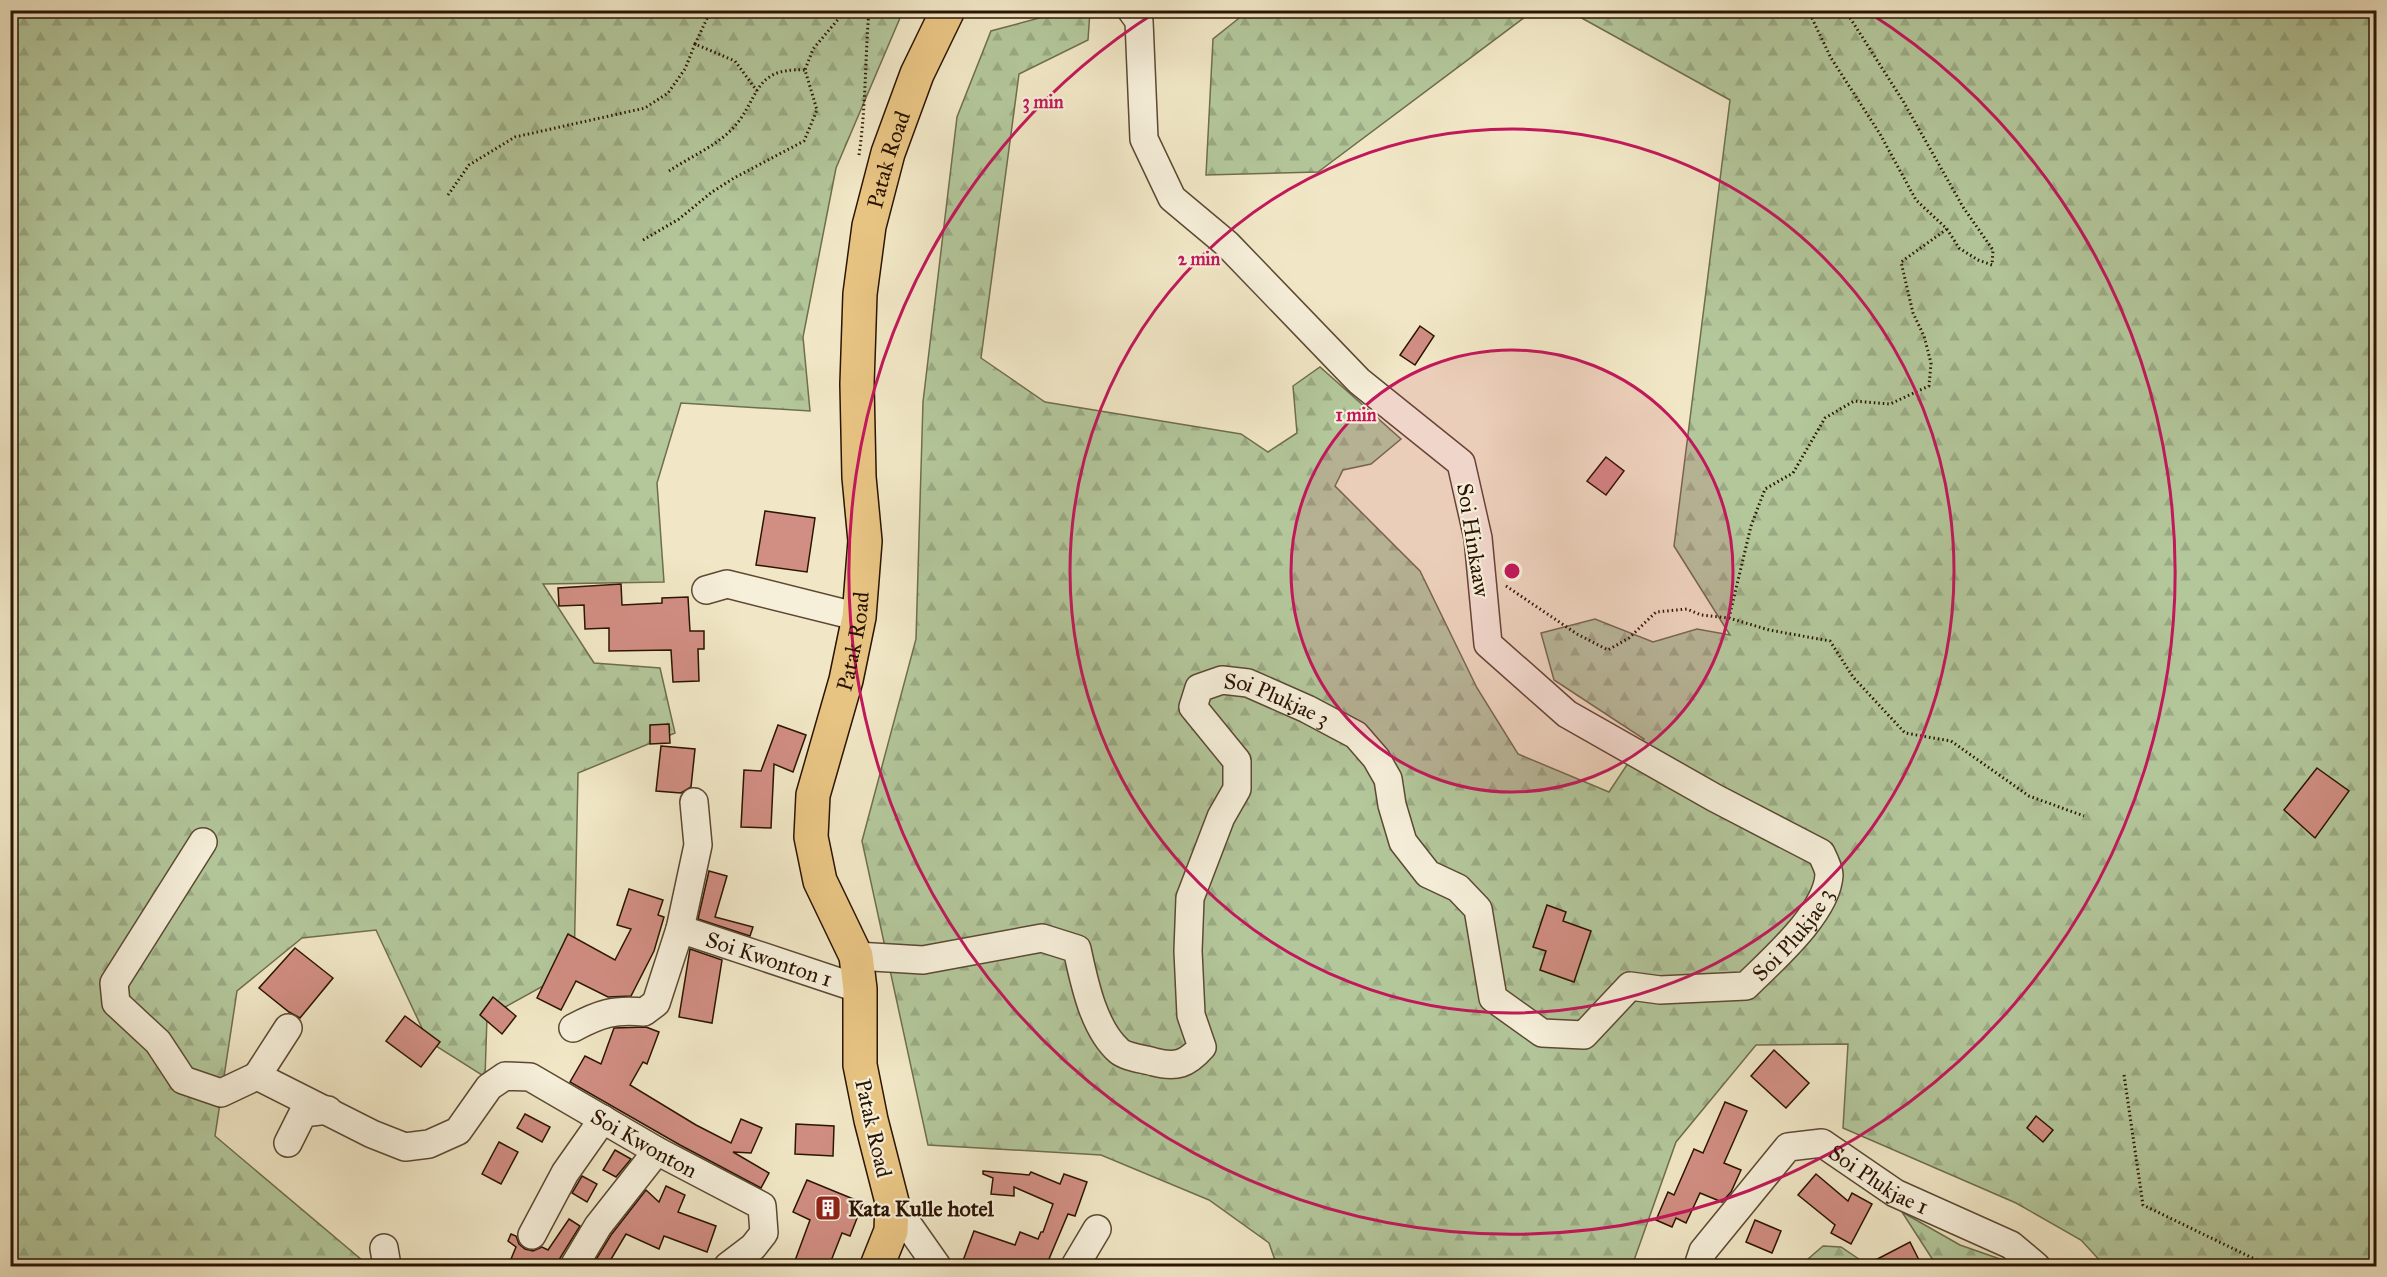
<svg xmlns="http://www.w3.org/2000/svg" width="2387" height="1277" font-family="'IM FELL Great Primer',serif">
	<defs>
		<pattern id="forest-firs" width="22" height="20" patternUnits="userSpaceOnUse" patternTransform="scale(1.5)"><rect width="22" height="20" fill="#b3c79b"/><path d="M5 1l3.5 6h-7zM16 11l3.5 6h-7z" fill="#9aaa84"/></pattern>
	</defs>
	<rect width="100%" height="100%" fill="#f1e7c6"/>
	<filter id="stains"><feTurbulence type="fractalNoise" baseFrequency=".00333" numOctaves="4"/><feColorMatrix values="0 0 0 0 .2 0 0 0 0 .09 0 0 0 0 .02 0 0 0 .5 -.17"/></filter>
	<radialGradient id="worn" r=".72"><stop offset=".6" stop-color="#630" stop-opacity="0"/><stop offset="1" stop-color="#630" stop-opacity=".3"/></radialGradient>
	<g fill="url(#forest-firs)" stroke="#6f6e4e" stroke-width="1.5">
		<polygon points="10,11 903,11 836,168 803,337 810,411 681,403 657,483 664,582 543,584 594,663 660,668 675,733 578,773 574,969 487,1017 485,1077 428,1041 376,930 302,938 237,991 215,1136 369,1266 11,1266"/>
		<polygon points="1065,11 1090,11 1088,40 1019,74 981,358 1045,402 1241,434 1268,452 1297,433 1293,386 1320,367 1401,439 1371,464 1343,470 1335,486 1420,571 1477,688 1518,754 1609,792 1644,739 1554,680 1541,633 1595,619 1653,642 1697,629 1730,635 1674,546 1730,100 1569,11 2376,11 2376,1266 2105,1266 2081,1240 2016,1203 1843,1128 1848,1044 1756,1045 1676,1142 1632,1266 1277,1266 1269,1243 1209,1200 1101,1155 928,1145 862,841 916,639 923,402 957,117 991,31"/>
		<polygon points="1248,11 1248,10 1533,11 1318,172 1206,175 1213,39"/>
		<polygon points="1902,1212 1960,1245 2020,1266 1933,1266 1933,1260"/>
		<polygon points="1823,1246 1841,1247 1869,1266 1800,1266"/>
	</g>
	<g fill="#d18e83" stroke="#2b1402" stroke-width="1.5">
		<polygon points="1420,326 1434,336 1415,365 1400,355"/>
		<polygon points="1606,457 1624,471 1606,495 1587,481"/>
		<polygon points="765,511 815,518 807,572 756,565"/>
		<polygon points="621,584 622,605 662,603 662,598 688,597 690,631 704,631 704,649 698,649 699,681 673,682 671,650 609,651 609,628 585,629 584,605 559,606 558,588"/>
		<polygon points="669,724 670,743 650,744 650,725"/>
		<polygon points="778,725 806,735 793,772 774,764 771,828 741,827 744,770 761,771"/>
		<polygon points="661,746 695,749 691,787 681,793 656,791"/>
		<polygon points="2317,768 2349,791 2315,838 2284,810"/>
		<polygon points="709,871 727,876 715,917 753,927 750,936 698,919"/>
		<polygon points="629,889 663,900 658,915 664,917 654,951 631,996 608,997 576,981 561,1010 537,998 568,934 615,960 631,929 617,925"/>
		<polygon points="1547,905 1566,912 1563,921 1591,931 1574,982 1540,970 1546,951 1533,947"/>
		<polygon points="295,948 333,978 300,1018 289,1012 259,988"/>
		<polygon points="690,949 722,960 712,1023 679,1017"/>
		<polygon points="493,997 516,1016 502,1034 480,1015"/>
		<polygon points="405,1016 440,1042 421,1067 386,1041"/>
		<polygon points="646,1027 659,1032 647,1064 643,1062 630,1085 696,1125 731,1143 741,1119 762,1128 751,1153 733,1152 769,1173 761,1188 680,1145 570,1082 585,1056 601,1064 614,1028"/>
		<polygon points="1774,1050 1809,1083 1786,1108 1751,1076"/>
		<polygon points="1725,1102 1747,1111 1724,1163 1741,1170 1731,1192 1722,1202 1700,1193 1686,1223 1676,1218 1672,1227 1656,1220 1668,1192 1674,1195 1694,1149 1703,1153"/>
		<polygon points="525,1114 550,1127 542,1142 517,1128"/>
		<polygon points="2036,1116 2053,1130 2043,1142 2027,1128"/>
		<polygon points="796,1124 834,1126 833,1156 795,1154"/>
		<polygon points="499,1142 518,1152 501,1184 482,1174"/>
		<polygon points="615,1150 631,1159 616,1177 603,1170"/>
		<polygon points="983,1171 1029,1175 1031,1172 1060,1184 1064,1174 1087,1182 1075,1216 1068,1214 1046,1266 961,1266 974,1231 1015,1245 1020,1232 1038,1239 1041,1232 1043,1232 1053,1204 1014,1187 1014,1196 991,1194 993,1178 983,1174"/>
		<polygon points="1816,1174 1848,1201 1852,1193 1872,1204 1851,1244 1831,1233 1835,1225 1798,1195"/>
		<polygon points="582,1176 597,1184 587,1202 572,1193"/>
		<polygon points="807,1180 863,1203 850,1236 842,1233 829,1266 793,1266 810,1220 793,1212"/>
		<polygon points="666,1186 685,1195 678,1212 716,1226 707,1252 664,1236 659,1249 626,1234 607,1266 592,1266 611,1235 646,1190 659,1202"/>
		<polygon points="569,1219 580,1226 560,1258 558,1266 547,1266 536,1260 533,1266 527,1266 511,1259 516,1247 508,1241 511,1234 516,1236 519,1244 525,1249 533,1251 542,1247 548,1250"/>
		<polygon points="1755,1220 1781,1231 1772,1253 1746,1242"/>
		<polygon points="1910,1242 1922,1266 1864,1266"/>
	</g>
	<g fill="none" stroke-linecap="round" stroke-linejoin="round">
		<defs>
			<g id="minor">
				<polyline points="706,590 727,584 859,617"/>
				<path id="s1" d="M203 842 114 983 116 1003 158 1042 183 1080 221 1093 257 1076 372 1134 405 1147 429 1144 458 1131 489 1087 505 1076 530 1077 657 1151 762 1206 764 1233 753 1247 728 1266"/>
				<path id="s2" d="M680 929 860 989"/>
				<path id="s3" d="M856 956 923 960 1042 938 1077 949C1084 981 1093 1028 1119 1051 1126 1057 1144 1059 1154 1062 1176 1068 1187 1064 1202 1047L1191 1015 1188 951 1190 898 1221 817 1237 789V761L1193 707 1199 688 1222 680 1248 683 1307 709 1356 735 1376 758 1388 779 1392 805 1403 842 1428 874 1458 888 1478 909 1493 998 1542 1033 1584 1035 1630 986 1660 990 1746 986C1771 961 1827 913 1829 875 1829 869 1824 859 1821 853L1715 798 1567 714 1488 644 1478 538 1461 463 1359 381 1227 244 1172 198 1144 139 1139 21 1131 10"/>
				<path d="M573 1028C599 1014 614 1009 644 1012L656 1003 680 929 698 845 694 802"/>
				<polyline points="257,1076 288,1028"/>
				<polyline points="288,1143 303,1113 328,1110"/>
				<polyline points="892,1202 937,1266"/>
				<polyline points="532,1235 565,1173 603,1119"/>
				<polyline points="384,1248 387,1266"/>
				<polyline points="574,1266 598,1226 657,1151"/>
				<polyline points="1075,1266 1097,1229"/>
				<path id="s4" d="M1698 1266 1703 1251 1788 1147 1822 1143 1895 1193 2011 1245 2036 1266"/>
			</g>
			<g id="major">
				<path id="s5" d="M877 1266 891 1231 892 1202 871 1120 860 1065V989L856 956 820 881 811 837 813 795 846 680 859 617 865 541 859 477 857 384 860 294 869 226 888 153 917 74 948 10"/>
			</g>
		</defs>
		<use href="#minor" stroke="#5c4933" stroke-width="30"/>
		<use href="#major" stroke="#2b1402" stroke-width="36"/>
		<g stroke="#2b1402" stroke-width="3" stroke-dasharray="1.5 3" stroke-linecap="butt">
			<polyline points="1808,10 1831,58 1880,134 1916,200 1947,229 1959,248 1978,260 1992,265 1993,250 1963,207 1903,101 1845,10"/>
			<polyline points="695,44 711,10"/>
			<path d="M859 155C866 107 865 59 869 10"/>
			<path d="M669 171C687 159 713 147 728 133 761 103 749 67 805 70"/>
			<polyline points="448,195 469,165 515,137 645,108 668,93 685,69 695,44 735,61 757,91"/>
			<polyline points="643,240 679,219 712,192 734,178 804,141 817,110 805,70 813,49 846,10"/>
			<polyline points="1506,586 1577,634 1608,650 1629,638 1656,612 1687,609 1701,615 1729,618 1769,630 1830,641 1853,677 1905,733 1951,741 2029,796 2084,816"/>
			<polyline points="1729,618 1751,526 1765,489 1793,473 1825,418 1854,401 1890,404 1929,386 1931,363 1924,336 1913,313 1901,262 1947,229"/>
			<polyline points="2124,1075 2143,1205 2269,1266"/>
		</g>
		<use href="#minor" stroke="#f6efda" stroke-width="27"/>
		<use href="#major" stroke="#e8c483" stroke-width="33"/>
	</g>
	<circle cx="1512" cy="571" r="221" fill="#c2185b" fill-opacity=".12"/>
	<g fill="none" stroke="#c2185b" stroke-width="3">
		<circle cx="1512" cy="571" r="221"/>
		<circle cx="1512" cy="571" r="442"/>
		<path d="M1868 12A663 663 0 1 1 1156 12"/>
	</g>
	<defs>
		<symbol id="building-square" viewBox="-11 -11 22 22"><rect x="-9" y="-9" width="18" height="18" rx="4" fill="#8f2418" stroke="#f6efda"/><path d="M-4-6H4V6H1V3H-1V6H-4ZM-2.5-4.3h1.7v1.8h-1.7ZM.8-4.3h1.7v1.8H.8ZM-2.5-1h1.7V.8h-1.7ZM.8-1h1.7V.8H.8Z" fill="#fff"/></symbol>
	</defs>
	<g fill-rule="evenodd">
		<use href="#building-square" x="813" y="1193" width="30" height="30"/>
	</g>
	<g text-anchor="middle" stroke-width="4.5" stroke-linejoin="round" paint-order="stroke">
		<g font-size="22" fill="#2b1402" stroke="#f6efda">
			<text dy="8" stroke="none"><textPath href="#s5" startOffset="1132">Patak Road</textPath></text>
			<text transform="translate(1474 540) rotate(81)" y="8">Soi Hinkaaw</text>
			<text dy="8" stroke="none"><textPath href="#s5" startOffset="646">Patak Road</textPath></text>
			<text dy="8" stroke="none"><textPath href="#s3" startOffset="898">Soi Plukjae 3</textPath></text>
			<text dy="8" stroke="none"><textPath href="#s3" startOffset="1654">Soi Plukjae 3</textPath></text>
			<text dy="8" stroke="none"><textPath href="#s2" startOffset="94">Soi Kwonton 1</textPath></text>
			<text transform="translate(874 1128) rotate(77)" y="8">Patak Road</text>
			<text dy="8" stroke="none"><textPath href="#s1" startOffset="820">Soi Kwonton</textPath></text>
			<text dy="8" stroke="none"><textPath href="#s4" startOffset="252">Soi Plukjae 1</textPath></text>
		</g>
		<g font-size="22" font-weight="bold" fill="#2b1402" stroke="#f6efda" text-anchor="start">
			<text x="848" y="1216">Kata Kulle hotel</text>
		</g>
	</g>
	<circle cx="1512" cy="571" r="9" fill="#c2185b" stroke="#f6efda" stroke-width="3"/>
	<g font-size="18" text-anchor="middle" font-weight="bold" fill="#c2185b" stroke="#f6efda" stroke-width="4.5" stroke-linejoin="round" paint-order="stroke">
		<text x="1043" y="108">3 min</text>
		<text x="1199" y="265">2 min</text>
		<text x="1356" y="421">1 min</text>
	</g>
	<rect width="2387" height="1277" fill="none" stroke="#f1e7c6" stroke-width="36"/>
	<rect x="12" y="12" width="2363" height="1253" fill="none" stroke="#2b1402" stroke-width="3"/>
	<rect x="18" y="18" width="2351" height="1241" fill="none" stroke="#2b1402" stroke-width="1.5"/>
	<rect width="100%" height="100%" filter="url(#stains)"/>
	<rect width="100%" height="100%" fill="url(#worn)"/>
</svg>
